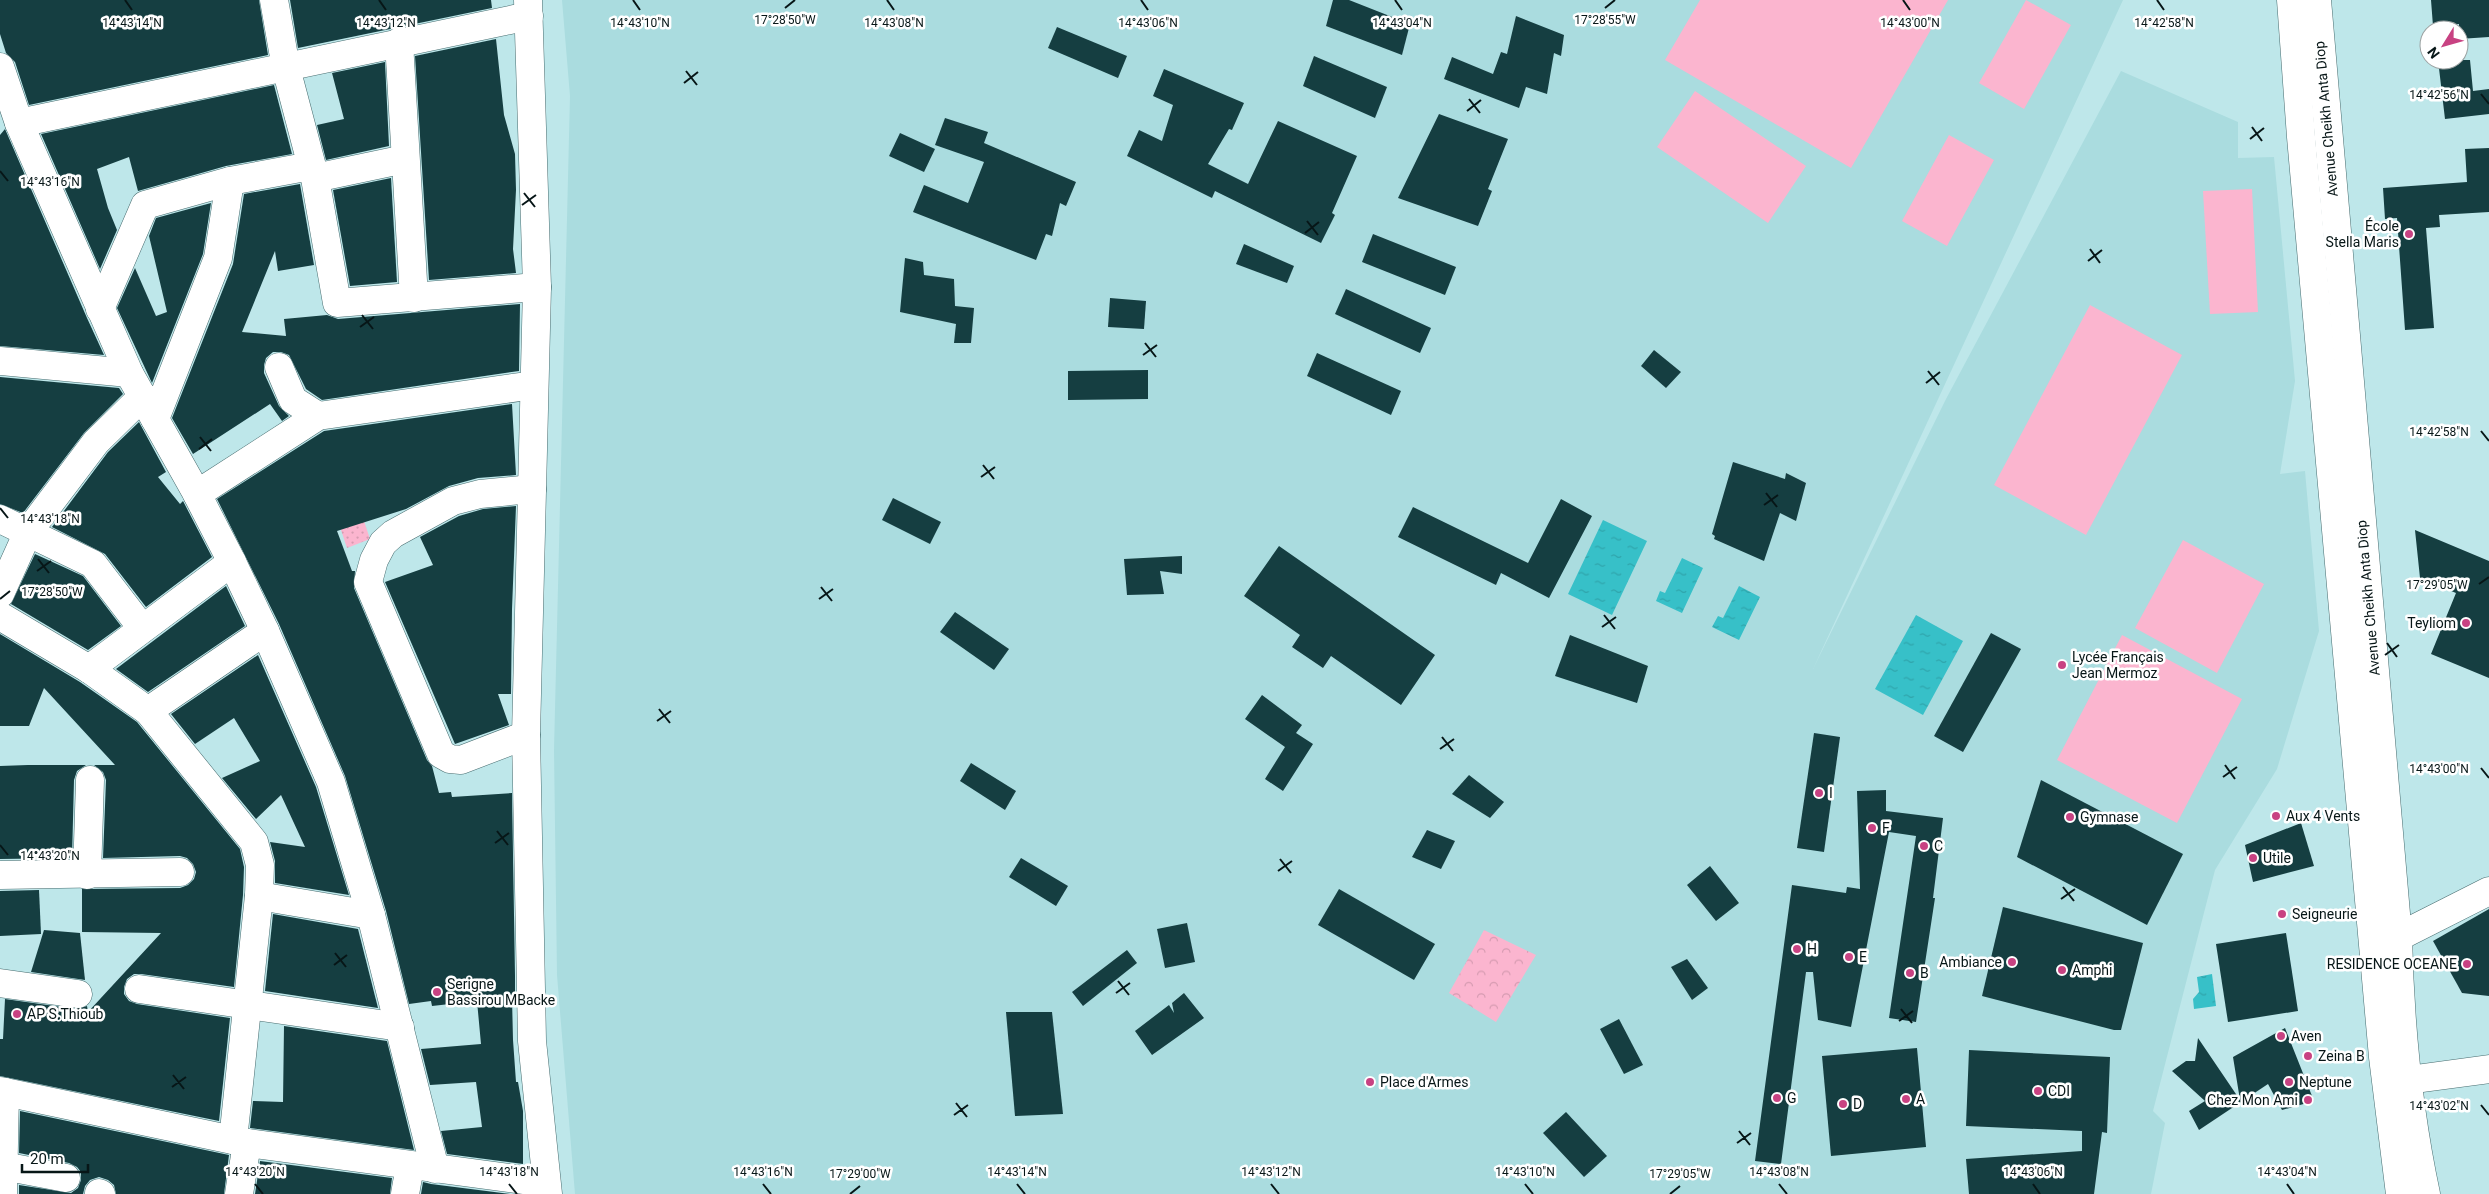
<svg xmlns="http://www.w3.org/2000/svg" width="2489" height="1194" font-family="Roboto,sans-serif">
	<defs>
		<pattern id="grass-dots" width="8" height="8" patternUnits="userSpaceOnUse" patternTransform="scale(1.25)"><rect width="8" height="8" fill="#fbb5cf"/><path d="M2 2h.1M6 6h.1" fill="none" stroke="#d69bb1" stroke-width="1.8" stroke-linecap="round"/></pattern>
		<pattern id="park-crowns" width="20" height="18" patternUnits="userSpaceOnUse" patternTransform="scale(1.25)"><rect width="20" height="18" fill="#fbb5cf"/><path d="M2 6a3 3 0 1 1 6 0M12 15a3 3 0 1 1 6 0" fill="none" stroke="#d69bb1"/></pattern>
		<pattern id="water-ripples" width="26" height="14" patternUnits="userSpaceOnUse" patternTransform="scale(1.25)"><rect width="26" height="14" fill="#37c0c8"/><path d="M2 4q2-2 4 0t4 0M15 11q2-2 4 0t4 0" fill="none" stroke="#2fa4ab"/></pattern>
	</defs>
	<rect width="100%" height="100%" fill="#bee7ea"/>
	<polygon fill="#aadcdf" points="562,0 2123,0 1813,669 1946,399 2121,71 2238,122 2238,158 2274,157 2295,381 2280,474 2305,471 2319,631 2277,769 2215,870 2153,1111 2165,1123 2151,1194 575,1194 557,975 554,750 570,96"/>
	<polygon fill="url(#grass-dots)" points="351,482 370,539 347,548 327,488"/>
	<polygon fill="url(#park-crowns)" points="1484,930 1536,955 1496,1022 1449,993"/>
	<g fill="#fbb5cf">
		<polygon points="1700,0 1948,0 1851,168 1665,60"/>
		<polygon points="2026,0 2071,25 2024,109 1979,83"/>
		<polygon points="1695,91 1806,166 1768,223 1657,147"/>
		<polygon points="1949,135 1994,160 1947,246 1902,221"/>
		<polygon points="2252,189 2258,312 2210,314 2203,191"/>
		<polygon points="2090,305 2182,355 2086,535 1994,485"/>
		<polygon points="2183,540 2264,584 2217,673 2135,628"/>
		<polygon points="2122,635 2242,699 2177,823 2057,760"/>
	</g>
	<g fill="url(#water-ripples)">
		<polygon points="1603,520 1647,541 1612,615 1568,594"/>
		<polygon points="1682,558 1703,568 1682,613 1656,601 1660,591 1665,593"/>
		<polygon points="1739,586 1760,597 1739,640 1712,627 1718,616 1723,618"/>
		<polygon points="1916,615 1963,641 1923,715 1875,689"/>
		<polygon points="2212,974 2216,1006 2194,1009 2193,999 2199,992 2197,977"/>
	</g>
	<g fill="#153e41">
		<polygon points="0,0 259,0 268,55 29,105 15,62 6,53 0,34"/>
		<polygon points="290,0 491,0 492,8 298,48"/>
		<polygon points="1333,0 1349,0 1410,24 1402,55 1326,26"/>
		<polygon points="2431,0 2489,0 2489,37 2459,39 2459,24 2433,26"/>
		<polygon points="1516,16 1564,35 1561,56 1554,53 1547,94 1526,87 1519,108 1444,79 1452,57 1493,74 1501,52 1507,54"/>
		<polygon points="1057,27 1127,56 1118,78 1048,48"/>
		<polygon points="496,39 504,115 515,154 516,190 513,249 516,273 429,280 415,56"/>
		<polygon points="1314,56 1387,87 1375,118 1303,86"/>
		<polygon points="2438,60 2470,60 2473,91 2489,89 2489,114 2445,119"/>
		<polygon points="385,62 389,146 326,160 317,125 344,119 332,73"/>
		<polygon points="1164,69 1244,103 1232,130 1229,129 1208,164 1248,184 1278,121 1357,156 1332,213 1335,215 1321,243 1215,191 1212,198 1127,156 1139,130 1162,141 1173,105 1153,96"/>
		<polygon points="274,85 292,154 226,166 138,191 129,157 97,169 108,208 117,230 100,269 41,134"/>
		<polygon points="1439,114 1508,139 1488,189 1492,191 1478,226 1398,198"/>
		<polygon points="945,118 988,132 984,143 1076,182 1066,206 1060,203 1052,236 1046,234 1036,260 913,212 924,185 968,203 984,162 935,145"/>
		<polygon points="5,129 87,318 104,355 0,346 0,135"/>
		<polygon points="900,133 935,149 924,172 889,156"/>
		<polygon points="2489,148 2489,212 2439,215 2440,227 2426,228 2434,328 2405,330 2397,218 2385,219 2383,188 2467,182 2465,149"/>
		<polygon points="391,178 397,282 350,286 333,190"/>
		<polygon points="300,184 314,265 278,271 275,251 242,332 286,336 284,319 327,315 338,319 520,304 519,371 322,400 306,389 289,355 281,352 273,352 266,358 264,365 264,373 279,406 289,416 282,421 270,404 193,454 172,418 233,264 244,194"/>
		<polygon points="211,203 203,254 152,383 117,308 135,268 156,316 167,312 149,236 156,218"/>
		<polygon points="1373,234 1456,267 1445,295 1362,262"/>
		<polygon points="1244,244 1294,266 1287,283 1236,264"/>
		<polygon points="905,258 923,262 924,275 954,279 955,306 974,308 971,343 954,343 956,324 900,312"/>
		<polygon points="1346,289 1431,328 1420,353 1335,314"/>
		<polygon points="1110,298 1146,301 1144,329 1108,327"/>
		<polygon points="1654,350 1681,372 1666,388 1641,366"/>
		<polygon points="1317,353 1401,391 1391,415 1307,376"/>
		<polygon points="1148,370 1148,399 1068,400 1068,371"/>
		<polygon points="0,377 119,388 123,394 84,433 23,513 0,504"/>
		<polygon points="512,404 516,475 478,478 449,486 406,509 337,531 352,571 355,571 354,588 427,760 432,766 439,793 451,792 452,797 512,793 515,976 515,998 512,998 513,1040 516,1082 518,1082 523,1111 523,1164 447,1154 441,1131 482,1127 476,1082 430,1085 421,1049 481,1044 477,1001 432,1006 431,1001 409,1004 386,911 345,776 279,624 217,499 324,431"/>
		<polygon points="139,422 166,472 158,477 180,504 183,501 212,557 146,607 105,554 52,527 108,452"/>
		<polygon points="1733,462 1785,479 1786,473 1806,483 1796,521 1780,513 1764,561 1714,539 1715,536 1712,534"/>
		<polygon points="893,498 941,522 930,544 882,520"/>
		<polygon points="1561,499 1592,516 1549,598 1501,573 1496,585 1398,537 1413,507 1528,563"/>
		<polygon points="516,506 512,609 511,694 498,694 509,725 455,744 385,582 433,565 420,537 459,516 483,509"/>
		<polygon points="2415,530 2489,561 2489,678 2431,654 2456,593 2420,578"/>
		<polygon points="1279,546 1435,655 1401,705 1331,656 1323,668 1292,647 1300,635 1244,596"/>
		<polygon points="35,554 83,576 121,626 88,650 11,604"/>
		<polygon points="1182,556 1182,574 1160,571 1164,594 1127,595 1124,559"/>
		<polygon points="226,586 245,626 148,692 116,669"/>
		<polygon points="955,612 1009,649 994,670 940,632"/>
		<polygon points="1991,633 2021,649 1963,752 1934,736"/>
		<polygon points="0,634 80,682 137,722 240,849 244,867 243,895 234,987 141,974 134,974 127,979 124,987 124,994 129,1001 137,1004 230,1018 219,1121 0,1076 0,1039 3,1039 5,999 76,1009 87,1006 88,1012 161,933 82,932 82,889 180,888 188,885 194,879 196,872 193,864 187,858 180,856 103,858 106,780 103,772 94,765 115,765 44,688 29,726 0,726"/>
		<polygon points="1570,635 1648,666 1637,703 1555,676"/>
		<polygon points="258,655 316,787 349,895 275,883 275,861 270,842 305,847 281,795 256,819 222,778 260,761 234,718 195,744 171,714"/>
		<polygon points="1262,695 1302,725 1296,733 1313,744 1283,791 1265,779 1285,747 1245,719"/>
		<polygon points="1814,733 1840,737 1824,852 1797,848"/>
		<polygon points="971,763 1016,791 1005,810 960,781"/>
		<polygon points="28,765 86,765 77,771 74,780 72,858 0,859 0,766"/>
		<polygon points="1469,775 1504,802 1490,818 1452,794"/>
		<polygon points="2041,780 2183,854 2147,925 2017,857"/>
		<polygon points="1886,790 1886,811 1943,818 1933,898 1935,898 1916,1022 1889,1018 1916,836 1889,832 1851,1027 1818,1020 1813,972 1806,972 1781,1164 1755,1161 1792,885 1846,893 1847,887 1860,889 1857,791"/>
		<polygon points="2301,823 2314,866 2253,882 2245,845"/>
		<polygon points="1427,830 1455,841 1441,869 1412,857"/>
		<polygon points="1021,858 1068,886 1056,906 1009,877"/>
		<polygon points="1710,866 1739,903 1716,921 1687,885"/>
		<polygon points="1339,889 1435,944 1414,980 1318,925"/>
		<polygon points="39,890 41,934 0,936 0,891"/>
		<polygon points="2003,907 2143,943 2121,1030 2114,1030 1982,996"/>
		<polygon points="2489,909 2489,996 2462,993 2433,941"/>
		<polygon points="273,914 358,929 378,1008 265,991"/>
		<polygon points="1187,923 1195,962 1165,968 1157,929"/>
		<polygon points="44,930 80,933 85,980 31,972"/>
		<polygon points="2286,933 2298,1011 2228,1022 2216,944"/>
		<polygon points="1127,950 1137,963 1083,1006 1072,992"/>
		<polygon points="1687,959 1708,988 1692,1000 1671,967"/>
		<polygon points="1184,993 1204,1018 1152,1055 1135,1031 1169,1005 1174,1013 1172,1003"/>
		<polygon points="1006,1012 1052,1012 1063,1114 1015,1116"/>
		<polygon points="1619,1019 1643,1065 1624,1074 1600,1029"/>
		<polygon points="284,1026 387,1041 414,1150 250,1128 253,1101 283,1102"/>
		<polygon points="2285,1028 2314,1101 2282,1110 2268,1084 2199,1130 2189,1111 2205,1101 2172,1071 2186,1061 2195,1061 2198,1038 2240,1100 2233,1057"/>
		<polygon points="1917,1048 1926,1147 1831,1156 1822,1056"/>
		<polygon points="1969,1050 2110,1057 2107,1133 2102,1132 2094,1194 1969,1194 1966,1159 2082,1151 2082,1131 1966,1126"/>
		<polygon points="20,1111 229,1155 224,1194 116,1194 114,1185 108,1180 99,1177 90,1180 85,1186 83,1194 19,1194 19,1185 71,1193 78,1188 81,1180 81,1172 77,1167 69,1163 19,1153"/>
		<polygon points="1566,1112 1607,1156 1584,1177 1543,1133"/>
		<polygon points="260,1161 392,1178 390,1194 255,1194"/>
		<polygon points="423,1182 431,1184 510,1194 421,1194"/>
	</g>
	<g fill="none" stroke-linecap="round" stroke-linejoin="round">
		<defs>
			<g id="minor">
				<polyline points="274,0 286,68 315,178 337,303 537,287"/>
				<polyline points="528,0 537,287 526,735 532,1041 548,1194"/>
				<polyline points="2291,0 2301,137 2383,1057 2400,1194"/>
				<path d="M2317 0 2398 937C2400 1023 2408 1110 2426 1194"/>
				<polyline points="399,42 414,298"/>
				<polyline points="0,67 19,123 129,373 197,494 232,562 265,631 331,782 371,915 435,1169"/>
				<polyline points="19,123 529,16"/>
				<polyline points="315,178 405,159"/>
				<polyline points="100,309 145,205 230,181 311,166"/>
				<polyline points="0,361 129,373"/>
				<polyline points="279,367 293,400 318,416"/>
				<polyline points="155,419 218,258 230,181"/>
				<polyline points="197,494 318,416 534,385"/>
				<polyline points="0,519 93,564 142,628"/>
				<polyline points="0,594 28,532 96,442 143,396"/>
				<polyline points="0,616 89,669 148,711 254,842 260,865 259,896 233,1140"/>
				<polyline points="89,669 232,562"/>
				<polyline points="148,711 265,631"/>
				<polyline points="526,735 461,760 450,759 441,754 368,582 374,560 383,543 393,534 453,501 480,494 532,489"/>
				<polyline points="0,875 180,872"/>
				<polyline points="87,875 90,780"/>
				<polyline points="259,896 371,915"/>
				<polyline points="2398,937 2489,891"/>
				<polyline points="0,983 78,994"/>
				<polyline points="139,989 400,1027"/>
				<polyline points="2408,1080 2489,1069"/>
				<polyline points="0,1091 247,1143 546,1183"/>
				<polyline points="3,1166 66,1178"/>
				<polyline points="99,1193 101,1194"/>
				<polyline points="3,1194 5,1092"/>
				<polyline points="239,1194 247,1143"/>
				<polyline points="405,1194 410,1166"/>
			</g>
		</defs>
		<use href="#minor" stroke="#476c6f" stroke-width="29"/>
		<use href="#minor" stroke="#fff" stroke-width="28"/>
	</g>
	<path fill="none" stroke="#071617" stroke-width="2" d="M125 0 132 10M379 0 386 10M633 0 640 10M887 0 894 10M1141 0 1148 10M1395 0 1402 10M1903 0 1910 10M2157 0 2164 10M785 8 795 0M1605 8 1615 0M686 71 697 85M684 83 698 72M2481 94 2489 104M1469 99 1480 113M1467 111 1481 100M2252 127 2262 141M2250 139 2264 128M0 171 8 181M524 193 535 207M522 205 536 195M1307 221 1318 235M1305 233 1319 222M2090 249 2100 263M2088 261 2102 250M362 315 373 329M360 327 374 317M1145 343 1156 357M1143 355 1157 345M1928 371 1939 385M1926 383 1940 372M2481 431 2489 441M200 437 211 451M199 449 212 439M983 465 994 479M981 477 995 467M1766 493 1777 507M1764 505 1778 495M0 508 8 518M38 559 49 573M37 571 51 561M2479 584 2489 577M821 587 832 601M0 599 10 591M819 599 833 589M1604 615 1615 629M1602 627 1616 617M2387 643 2397 657M2385 655 2399 645M659 709 670 723M657 721 671 711M1442 737 1453 751M1440 749 1454 739M2225 765 2235 779M2481 768 2489 778M2223 777 2237 767M497 831 508 845M495 843 509 833M0 845 8 855M1280 859 1291 873M1278 871 1292 861M2063 887 2074 901M2061 899 2075 889M335 953 346 967M334 965 347 955M1118 981 1129 995M1116 993 1130 983M1901 1009 1912 1023M1899 1021 1913 1011M173 1075 184 1089M172 1087 186 1077M956 1103 967 1117M2481 1105 2489 1115M954 1115 968 1105M1739 1131 1750 1145M1737 1143 1751 1133M255 1184 263 1194M509 1184 517 1194M763 1184 771 1194M1017 1184 1025 1194M1271 1184 1279 1194M1525 1184 1533 1194M1779 1184 1787 1194M2033 1184 2040 1194M2287 1184 2294 1194M850 1194 860 1186M1670 1194 1680 1186"/>
	<g fill="#c84282" stroke="#fff" stroke-width="2">
		<circle cx="2409" cy="234" r="5"/>
		<circle cx="2466" cy="623" r="5"/>
		<circle cx="2062" cy="665" r="5"/>
		<circle cx="1819" cy="793" r="5"/>
		<circle cx="2276" cy="816" r="5"/>
		<circle cx="2070" cy="817" r="5"/>
		<circle cx="1872" cy="828" r="5"/>
		<circle cx="1924" cy="846" r="5"/>
		<circle cx="2253" cy="858" r="5"/>
		<circle cx="2282" cy="914" r="5"/>
		<circle cx="1797" cy="949" r="5"/>
		<circle cx="1849" cy="957" r="5"/>
		<circle cx="2012" cy="962" r="5"/>
		<circle cx="2467" cy="964" r="5"/>
		<circle cx="2062" cy="970" r="5"/>
		<circle cx="1910" cy="973" r="5"/>
		<circle cx="437" cy="992" r="5"/>
		<circle cx="17" cy="1014" r="5"/>
		<circle cx="2281" cy="1036" r="5"/>
		<circle cx="2308" cy="1056" r="5"/>
		<circle cx="1370" cy="1082" r="5"/>
		<circle cx="2289" cy="1082" r="5"/>
		<circle cx="2038" cy="1091" r="5"/>
		<circle cx="1777" cy="1098" r="5"/>
		<circle cx="1906" cy="1099" r="5"/>
		<circle cx="2308" cy="1100" r="5"/>
		<circle cx="1843" cy="1104" r="5"/>
	</g>
	<g text-anchor="middle" stroke-width="5" stroke-linejoin="round" paint-order="stroke">
		<g font-size="14" fill="#071617" stroke="#fff">
			<text transform="translate(2326 119) rotate(-95)" y="5">Avenue Cheikh Anta Diop</text>
			<text transform="translate(2368 598) rotate(-95)" y="5">Avenue Cheikh Anta Diop</text>
		</g>
		<g font-size="14" fill="#071617" stroke="#fff" text-anchor="start">
			<text x="2399" y="231" text-anchor="end">École<tspan x="2399" dy="16">Stella Maris</tspan></text>
			<text x="2456" y="628" text-anchor="end">Teyliom</text>
			<text x="2072" y="662">Lycée Français<tspan x="2072" dy="16">Jean Mermoz</tspan></text>
			<text x="1829" y="798">I</text>
			<text x="2286" y="821">Aux 4 Vents</text>
			<text x="2080" y="822">Gymnase</text>
			<text x="1882" y="833">F</text>
			<text x="1934" y="851">C</text>
			<text x="2263" y="863">Utile</text>
			<text x="2292" y="919">Seigneurie</text>
			<text x="1807" y="954">H</text>
			<text x="1859" y="962">E</text>
			<text x="2002" y="967" text-anchor="end">Ambiance</text>
			<text x="2457" y="969" text-anchor="end">RESIDENCE OCEANE</text>
			<text x="2072" y="975">Amphi</text>
			<text x="1920" y="978">B</text>
			<text x="447" y="989">Serigne<tspan x="447" dy="16">Bassirou MBacke</tspan></text>
			<text x="27" y="1019">AP S.Thioub</text>
			<text x="2291" y="1041">Aven</text>
			<text x="2318" y="1061">Zeina B</text>
			<text x="1380" y="1087">Place d'Armes</text>
			<text x="2299" y="1087">Neptune</text>
			<text x="2048" y="1096">CDI</text>
			<text x="1787" y="1103">G</text>
			<text x="1916" y="1104">A</text>
			<text x="2298" y="1105" text-anchor="end">Chez Mon Ami</text>
			<text x="1853" y="1109">D</text>
		</g>
	</g>
	<g font-size="12" text-anchor="middle" fill="#071617" stroke="#fff" stroke-width="5" stroke-linejoin="round" paint-order="stroke">
		<text x="785" y="24">17°28'50"W</text>
		<text x="1605" y="24">17°28'55"W</text>
		<text x="132" y="27">14°43'14"N</text>
		<text x="386" y="27">14°43'12"N</text>
		<text x="640" y="27">14°43'10"N</text>
		<text x="894" y="27">14°43'08"N</text>
		<text x="1148" y="27">14°43'06"N</text>
		<text x="1402" y="27">14°43'04"N</text>
		<text x="1910" y="27">14°43'00"N</text>
		<text x="2164" y="27">14°42'58"N</text>
		<text x="2439" y="99">14°42'56"N</text>
		<text x="50" y="186">14°43'16"N</text>
		<text x="2439" y="436">14°42'58"N</text>
		<text x="50" y="523">14°43'18"N</text>
		<text x="2437" y="589">17°29'05"W</text>
		<text x="52" y="596">17°28'50"W</text>
		<text x="2439" y="773">14°43'00"N</text>
		<text x="50" y="860">14°43'20"N</text>
		<text x="2439" y="1110">14°43'02"N</text>
		<text x="255" y="1176">14°43'20"N</text>
		<text x="509" y="1176">14°43'18"N</text>
		<text x="763" y="1176">14°43'16"N</text>
		<text x="1017" y="1176">14°43'14"N</text>
		<text x="1271" y="1176">14°43'12"N</text>
		<text x="1525" y="1176">14°43'10"N</text>
		<text x="1779" y="1176">14°43'08"N</text>
		<text x="2033" y="1176">14°43'06"N</text>
		<text x="2287" y="1176">14°43'04"N</text>
		<text x="860" y="1178">17°29'00"W</text>
		<text x="1680" y="1178">17°29'05"W</text>
	</g>
	<g transform="translate(2444 45) rotate(233)"><circle r="24" fill="#ffffff" stroke="#9ca2a2"/>
	<path d="M0-4L9 19L0 12L-9 19Z" fill="#c84282"/>
	<text y="-8" font-size="14" font-weight="bold" text-anchor="middle" fill="#071617">N</text>
	</g>
	<path d="M22 1164v8h66v-8" fill="none" stroke="#071617" stroke-width="2.5"/>
	<text x="30" y="1164" font-size="15" fill="#071617" stroke="#ffffff" stroke-width="4" paint-order="stroke">20 m</text>
</svg>
